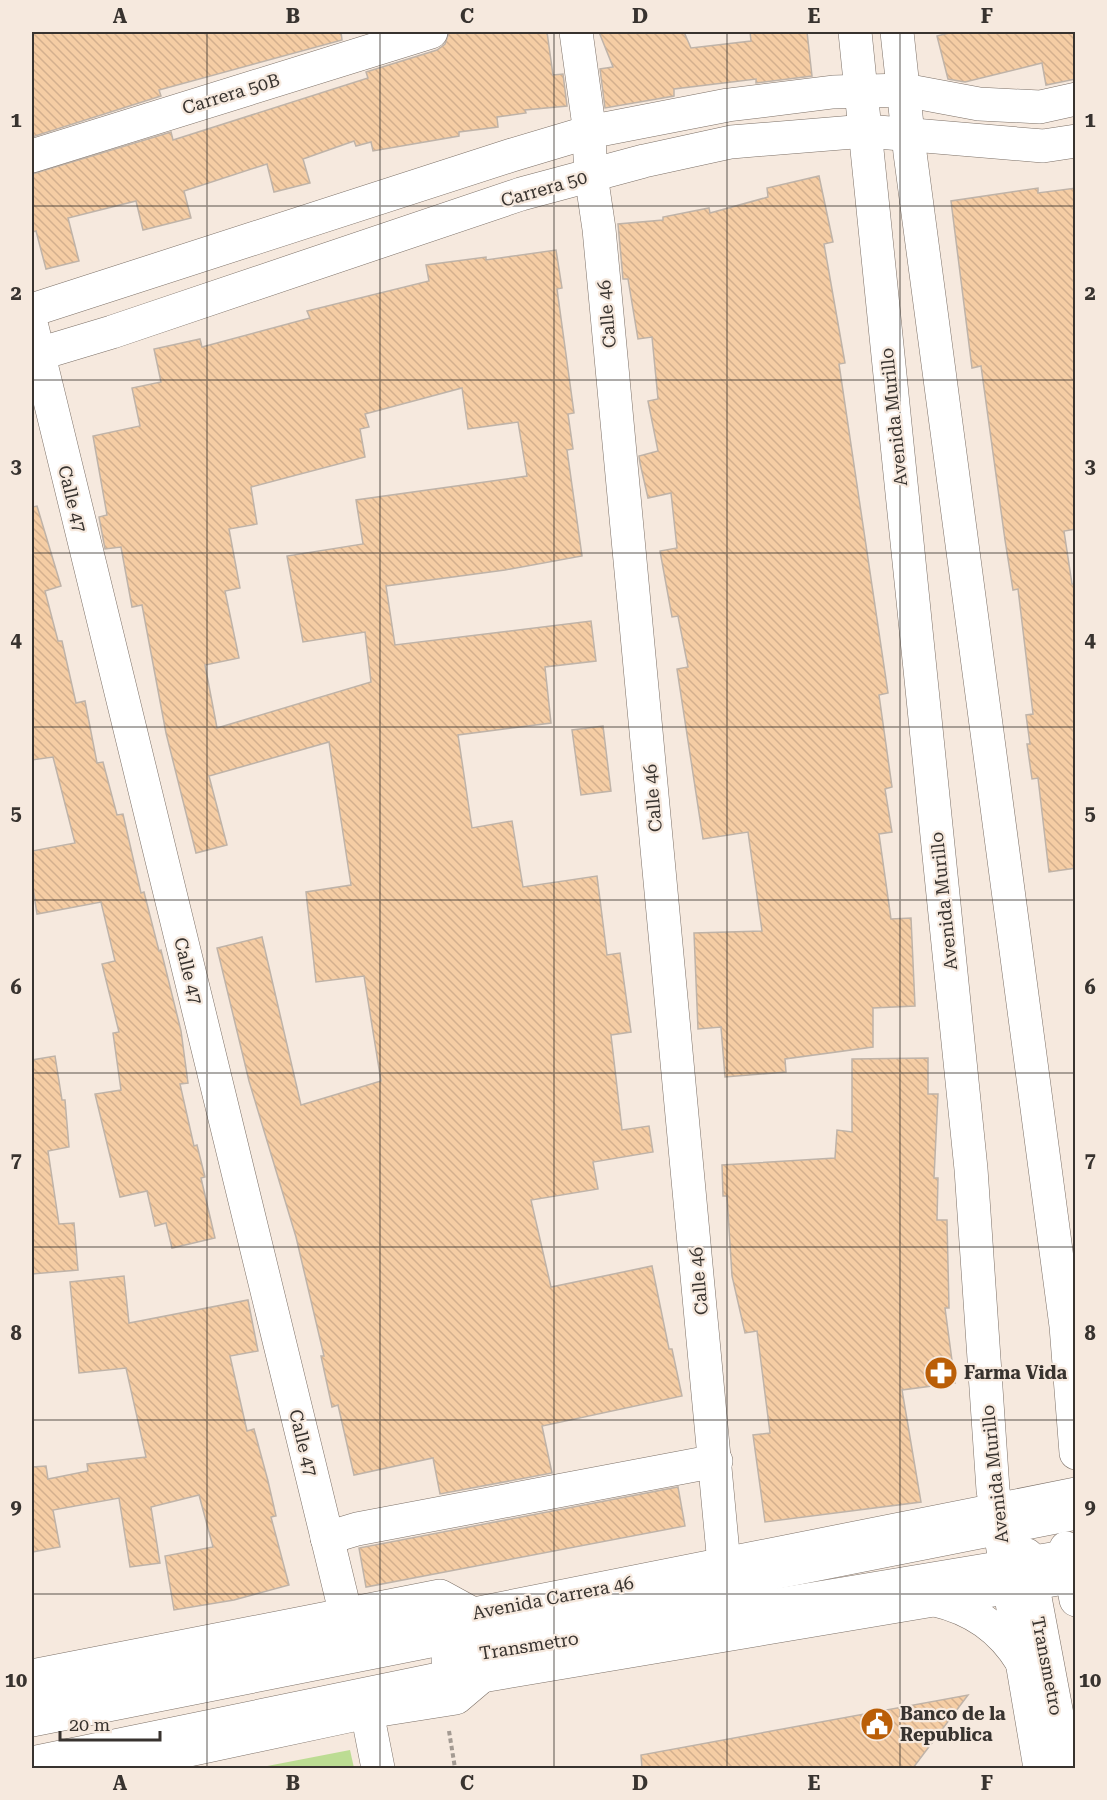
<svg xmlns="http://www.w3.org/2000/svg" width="1107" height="1800" font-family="'Roboto Serif',serif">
	<defs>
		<pattern id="building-back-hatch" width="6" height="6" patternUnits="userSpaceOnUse" patternTransform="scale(1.5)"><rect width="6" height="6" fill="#f5cda4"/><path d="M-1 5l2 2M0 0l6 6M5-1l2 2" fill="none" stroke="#d3b08e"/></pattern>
	</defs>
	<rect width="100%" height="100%" fill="#f6e9de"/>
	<polygon fill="#bcdc93" points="350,1750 354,1768 257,1768"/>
	<g fill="url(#building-back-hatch)" stroke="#bfb3a8" stroke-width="1.5" fill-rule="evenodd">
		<polygon points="32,32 341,32 342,40 159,90 161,96 32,137"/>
		<polygon points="449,32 547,32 553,75 563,74 567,106 525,110 526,113 497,117 498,127 459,132 459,136 373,151 371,142 356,146 354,141 303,159 310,183 274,192 267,164 184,191 191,218 143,230 136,201 68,218 79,261 46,269 36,231 32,232 32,174 171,132 173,140 368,78 366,72 437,50 445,44"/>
		<polygon points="599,32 684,32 691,48 751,41 750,32 807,32 812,76 756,83 756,79 674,89 674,96 605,108 600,69 613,67"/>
		<polygon points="953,32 1076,32 1076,79 1046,85 1042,63 965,82 948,79 937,36"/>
		<polygon points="819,176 833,242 824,244 845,363 839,364 888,693 879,695 892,787 885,789 892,832 879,834 891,919 911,918 915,1006 873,1008 873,1047 785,1059 786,1072 725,1077 721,1027 698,1029 694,933 762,931 748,832 703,839 677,669 688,667 678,616 672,617 660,551 677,548 671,493 648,498 640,463 639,456 658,451 648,401 658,399 652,337 638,339 628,279 623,279 618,224 663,220 663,217 709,208 710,213 768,197 767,188"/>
		<polygon points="1038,188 1038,193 1076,188 1076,529 1064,531 1072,584 1076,584 1076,868 1049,872 1038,778 1032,779 1027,744 1030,744 1026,715 1033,714 1018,589 1013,590 1005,540 981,366 972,368 951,201"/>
		<path d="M556 250 562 288 557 289 574 413 568 414 573 449 567 450 582 556 505 570 386 586 395 645 591 621 596 661 545 667 551 723 458 735 472 828 512 821 523 887 597 876 607 955 620 953 631 1032 611 1035 622 1130 649 1126 653 1152 593 1162 598 1189 531 1200 551 1287 652 1266 669 1349H672L682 1396 542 1426 552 1473 440 1494 433 1458 354 1475 338 1405 332 1407 321 1356H324L296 1237 249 1081 217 948 262 937 301 1105 381 1081 364 976 316 982 306 892 351 885 329 742 209 776 227 845 196 853 166 733 142 605 132 607 121 547 105 549 99 517 107 515 93 436 140 426 132 388 161 382 154 349 200 339 202 347 310 318 307 311 429 281 426 265 486 257V260ZM462 388 468 429 518 422 527 476 356 500 363 544 287 556 303 642 365 632 371 682 217 728 205 665 239 658 225 591 240 588 229 529 257 524 251 487 365 457 360 429 369 427 365 414Z"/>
		<polygon points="37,506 61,586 45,591 58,641 62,641 76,703 85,701 97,763 103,762 117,815 123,814 141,893 144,892 159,951 161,950 181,1031 188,1083 180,1084 194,1146 197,1145 205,1177 201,1178 215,1238 172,1248 166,1223 155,1226 147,1191 120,1197 95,1094 121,1090 113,1033 119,1032 102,964 115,961 101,902 37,914 32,881 32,851 75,843 53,757 32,760 32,507"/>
		<polygon points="603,726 611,791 581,795 572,730"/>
		<polygon points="55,1056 62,1100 65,1100 69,1147 48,1151 59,1224 74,1223 78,1270 32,1274 32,1060"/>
		<polygon points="928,1058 928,1094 938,1094 934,1178 938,1178 937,1220 947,1220 949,1308 945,1308 955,1383 902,1390 921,1502 765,1522 753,1435 770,1433 757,1331 745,1333 732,1276 727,1196 723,1196 722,1165 835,1158 837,1130 852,1132 852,1059"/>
		<polygon points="124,1276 129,1323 248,1300 258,1351 230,1356 247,1431 254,1429 268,1481 276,1516 271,1517 289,1585 234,1600 174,1610 165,1556 213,1547 199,1495 151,1507 160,1563 130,1567 119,1498 53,1510 60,1547 32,1552 32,1467 46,1466 48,1479 88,1471 87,1464 146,1457 126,1368 79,1373 70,1282"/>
		<polygon points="678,1487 685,1526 366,1587 359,1548"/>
		<polygon points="968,1695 913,1768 642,1768 641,1755"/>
	</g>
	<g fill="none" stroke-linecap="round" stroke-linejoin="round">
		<defs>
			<g id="minor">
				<polyline points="576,32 588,119 591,175 599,229 724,1564"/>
				<polyline points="32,156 431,32"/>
				<polyline points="32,310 512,155 589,132 728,105 833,92 904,90 979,104 1040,107 1076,99"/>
				<polyline points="32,327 346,1615"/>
				<polyline points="32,356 112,332 521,194 644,161 731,142 866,131 1043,146 1076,141"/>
				<polyline points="327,1538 357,1529 716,1461"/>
				<polyline points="1066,1548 1076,1600"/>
				<polyline points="1027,1555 1067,1768"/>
				<polyline points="448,1660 1076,1555"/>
				<polyline points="32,1676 440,1596 473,1614"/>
				<polyline points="367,1712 378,1768"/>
				<polyline points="32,1720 1076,1513"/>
				<polyline points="105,1768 367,1712 456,1698 482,1676"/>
			</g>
			<g id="major">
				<polyline points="855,32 971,1169 993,1490 1040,1768"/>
				<polyline points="897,32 910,153 1066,1326 1076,1453"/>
				<path d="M935 1600C973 1609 1001 1628 1022 1662"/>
				<polyline points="32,1702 1076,1494"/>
				<polyline points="32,1763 439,1679 482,1676 1076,1576"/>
			</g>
		</defs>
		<use href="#minor" stroke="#7c7067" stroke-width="34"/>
		<use href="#major" stroke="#7c7067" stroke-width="34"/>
		<polyline stroke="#a39a92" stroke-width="4" stroke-dasharray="4.5 3" stroke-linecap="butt" points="449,1731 455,1768"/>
		<use href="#minor" stroke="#fff" stroke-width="33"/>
		<use href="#major" stroke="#fff" stroke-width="33"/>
	</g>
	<path fill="none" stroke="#38332f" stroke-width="1.5" stroke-opacity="0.55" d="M207 32V1768M380 32V1768M554 32V1768M727 32V1768M900 32V1768M32 206H1076M32 380H1076M32 553H1076M32 727H1076M32 900H1076M32 1073H1076M32 1247H1076M32 1420H1076M32 1594H1076"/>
	<defs>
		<symbol id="pharmacy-disc" viewBox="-11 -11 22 22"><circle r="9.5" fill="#ba5e07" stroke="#f6e9de"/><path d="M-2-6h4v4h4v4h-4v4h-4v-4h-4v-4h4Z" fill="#fff"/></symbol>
		<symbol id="civic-disc" viewBox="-11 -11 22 22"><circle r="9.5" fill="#ba5e07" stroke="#f6e9de"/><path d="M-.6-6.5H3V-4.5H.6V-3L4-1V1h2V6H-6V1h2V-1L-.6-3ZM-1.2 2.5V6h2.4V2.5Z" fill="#fff"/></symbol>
	</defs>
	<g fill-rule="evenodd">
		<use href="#pharmacy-disc" x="922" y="1354" width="38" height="38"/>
		<use href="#civic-disc" x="858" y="1705" width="38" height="38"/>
	</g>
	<g text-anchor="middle" stroke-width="4.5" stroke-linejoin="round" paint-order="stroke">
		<g font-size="18" fill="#38332f" stroke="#f6e9de">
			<text transform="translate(231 94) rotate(-17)" y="6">Carrera 50B</text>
			<text transform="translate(544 189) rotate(-16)" y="6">Carrera 50</text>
			<text transform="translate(607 314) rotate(-95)" y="6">Calle 46</text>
			<text transform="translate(894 417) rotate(-96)" y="6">Avenida Murillo</text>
			<text transform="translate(72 499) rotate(76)" y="6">Calle 47</text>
			<text transform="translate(653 798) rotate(-95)" y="6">Calle 46</text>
			<text transform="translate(944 901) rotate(-96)" y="6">Avenida Murillo</text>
			<text transform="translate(188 971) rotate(76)" y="6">Calle 47</text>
			<text transform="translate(699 1281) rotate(-95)" y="6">Calle 46</text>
			<text transform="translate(303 1443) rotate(76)" y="6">Calle 47</text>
			<text transform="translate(995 1474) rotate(-96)" y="6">Avenida Murillo</text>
			<text transform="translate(553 1598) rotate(-11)" y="6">Avenida Carrera 46</text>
			<text transform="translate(529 1646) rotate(-9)" y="6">Transmetro</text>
			<text transform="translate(1047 1666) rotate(79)" y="6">Transmetro</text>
		</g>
		<g font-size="18" font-weight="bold" fill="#38332f" stroke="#f6e9de" text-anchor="start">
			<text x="964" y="1379">Farma Vida</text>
			<text x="900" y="1720">Banco de la<tspan x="900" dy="21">Republica</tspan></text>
		</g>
	</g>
	<rect width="1107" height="1800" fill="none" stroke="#f6e9de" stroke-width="66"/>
	<path d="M60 1731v9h100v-9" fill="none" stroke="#38332f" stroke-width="3"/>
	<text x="69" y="1731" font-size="18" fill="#38332f" stroke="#f6e9de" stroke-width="4.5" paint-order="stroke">20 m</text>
	<rect x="33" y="33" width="1041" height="1734" fill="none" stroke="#38332f" stroke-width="2"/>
	<g font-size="20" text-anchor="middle" font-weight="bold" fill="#38332f">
		<text x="120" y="23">A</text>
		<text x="293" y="23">B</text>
		<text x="467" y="23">C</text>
		<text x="640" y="23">D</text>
		<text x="814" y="23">E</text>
		<text x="987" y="23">F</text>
		<text x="16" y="127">1</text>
		<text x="1090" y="127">1</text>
		<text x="16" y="300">2</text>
		<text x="1090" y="300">2</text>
		<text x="16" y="473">3</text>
		<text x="1090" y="473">3</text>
		<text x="16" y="647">4</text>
		<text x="1090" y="647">4</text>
		<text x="16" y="820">5</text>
		<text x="1090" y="820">5</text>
		<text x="16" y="994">6</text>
		<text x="1090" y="994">6</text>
		<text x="16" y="1167">7</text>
		<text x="1090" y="1167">7</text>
		<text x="16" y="1340">8</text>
		<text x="1090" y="1340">8</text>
		<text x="16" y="1514">9</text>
		<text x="1090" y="1514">9</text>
		<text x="16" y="1687">10</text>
		<text x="1090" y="1687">10</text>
		<text x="120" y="1790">A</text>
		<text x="293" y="1790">B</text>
		<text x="467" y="1790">C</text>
		<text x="640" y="1790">D</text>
		<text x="814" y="1790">E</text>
		<text x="987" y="1790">F</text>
	</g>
</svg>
